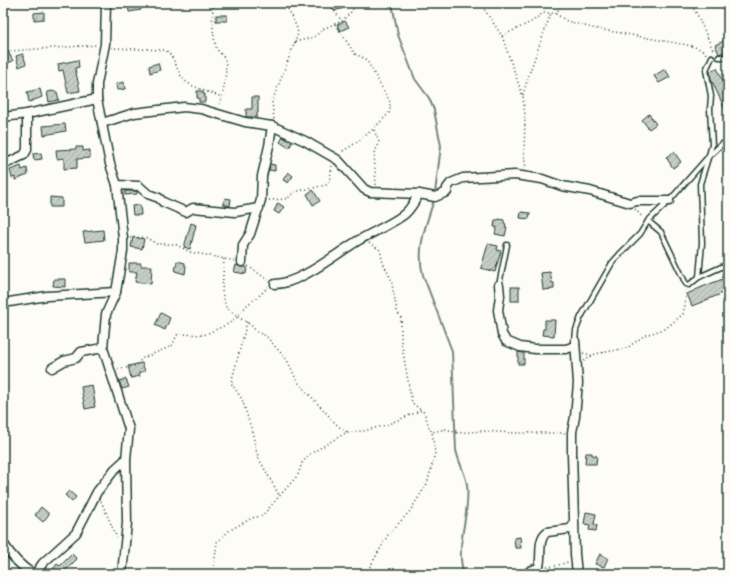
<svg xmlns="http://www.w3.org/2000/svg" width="731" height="577" font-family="'Patrick Hand',sans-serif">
	<defs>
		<pattern id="building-hatch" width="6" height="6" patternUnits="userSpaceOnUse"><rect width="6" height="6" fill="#c6cdc7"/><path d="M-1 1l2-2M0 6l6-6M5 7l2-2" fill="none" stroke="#aab1ac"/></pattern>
	</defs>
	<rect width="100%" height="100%" fill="#fdfcf7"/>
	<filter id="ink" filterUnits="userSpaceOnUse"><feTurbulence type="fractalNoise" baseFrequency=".025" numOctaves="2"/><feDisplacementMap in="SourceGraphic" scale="8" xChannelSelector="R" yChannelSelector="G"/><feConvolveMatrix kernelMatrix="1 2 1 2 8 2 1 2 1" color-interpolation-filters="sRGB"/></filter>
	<g filter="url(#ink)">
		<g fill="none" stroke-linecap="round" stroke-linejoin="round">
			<g stroke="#75877f" stroke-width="2">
				<polyline points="392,3 398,35 415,79 429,98 434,110 441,146 435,193"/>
				<path d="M434 200C426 225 416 248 423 275L452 351 456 450C458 461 466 475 467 485 471 514 454 545 464 574"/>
			</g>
		</g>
		<g fill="url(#building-hatch)" stroke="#1f3d34">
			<polygon points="128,3 140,3 141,10 129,12"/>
			<polygon points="335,3 342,3 344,8 334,11 332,5"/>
			<polygon points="44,12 44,19 34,20 34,13"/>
			<rect x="216" y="15" width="11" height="6"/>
			<polygon points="345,21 349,27 340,31 337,25"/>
			<polygon points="728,39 728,51 719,54 715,45"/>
			<polygon points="8,51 13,61 3,65 3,53"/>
			<polygon points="23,54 26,64 19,67 16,56"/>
			<polygon points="78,60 79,67 75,68 80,91 68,93 63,70 59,71 58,64"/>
			<polygon points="158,63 160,70 150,73 149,66"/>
			<polygon points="717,68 728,92 728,116 711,79 710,71"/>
			<polygon points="665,69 670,77 659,83 654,76"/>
			<polygon points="124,82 125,89 117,90 116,84"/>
			<polygon points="40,89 42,97 29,102 27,92"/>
			<polygon points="53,91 54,92 57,92 59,100 49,102 47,92"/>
			<polygon points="197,91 203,91 203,94 205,94 205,102 199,102 199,98 197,98"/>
			<polygon points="252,97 258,97 258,113 257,113 257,117 246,117 246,109 252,109"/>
			<polygon points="649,114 656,124 649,129 642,120"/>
			<polygon points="65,124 66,131 44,135 43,126"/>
			<polygon points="283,137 292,143 289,148 280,142"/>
			<polygon points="76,147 83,147 83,151 90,150 90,158 77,159 77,168 64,169 64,158 57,159 56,150 76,149"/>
			<polygon points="674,152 681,162 673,168 666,157"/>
			<polygon points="41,153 42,159 34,160 33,154"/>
			<polygon points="270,164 275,165 275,171 269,170"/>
			<polygon points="21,166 22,170 27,168 28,175 15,180 15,177 12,178 10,170"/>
			<polygon points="288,172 293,176 288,183 283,180"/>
			<polygon points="313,190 320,201 313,205 307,194"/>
			<polygon points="125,191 137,191 137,194 125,195"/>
			<polygon points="50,197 62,198 62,207 50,207"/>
			<polygon points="225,198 231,199 230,206 223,204"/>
			<polygon points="278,203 284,207 279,214 274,211"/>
			<polygon points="140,205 141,215 133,215 132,206"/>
			<polygon points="521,212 530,213 529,219 520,218"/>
			<polygon points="499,219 504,220 504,223 506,224 505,227 507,227 505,236 495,234 497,227 494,227 495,220 498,220"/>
			<polygon points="191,223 196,225 190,249 184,247"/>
			<polygon points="103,230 104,240 85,242 83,232"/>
			<polygon points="133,237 144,239 142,249 131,247"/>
			<polygon points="488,244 498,246 497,250 501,251 495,272 481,268"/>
			<polygon points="177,261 185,263 185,266 186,266 185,274 175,271"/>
			<polygon points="129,263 141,263 141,266 152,266 151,284 135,282 137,272 129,272"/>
			<polygon points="236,265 241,267 247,267 246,274 234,272"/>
			<polygon points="550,272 552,283 554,283 554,289 543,290 541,273"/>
			<polygon points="728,277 728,291 692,306 687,294 702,287"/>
			<polygon points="54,279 65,279 65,287 53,286"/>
			<rect x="511" y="287" width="8" height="14"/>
			<polygon points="161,313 170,318 165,330 155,325"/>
			<polygon points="545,320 555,320 554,336 542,335 543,329 545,329"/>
			<polygon points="518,352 524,353 524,364 518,364"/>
			<polygon points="142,363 145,371 139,373 140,376 131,378 128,366"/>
			<polygon points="126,379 129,387 122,389 119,381"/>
			<polygon points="92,385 95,403 94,403 95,407 85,409 81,387"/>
			<polygon points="586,453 592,453 592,455 597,456 596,464 585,464"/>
			<polygon points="69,491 76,497 72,502 65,495"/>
			<polygon points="41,507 49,514 43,522 35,515"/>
			<polygon points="586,512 596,514 594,525 597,525 596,531 589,530 590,525 584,524"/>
			<polygon points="520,537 521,548 515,548 514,538"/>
			<polygon points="72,554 77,559 62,574 49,574 57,564 60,566"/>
			<polygon points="600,554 608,558 604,567 595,564"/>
		</g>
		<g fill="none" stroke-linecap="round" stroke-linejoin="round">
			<defs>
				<g id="lane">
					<polyline points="719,57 728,57"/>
					<polyline points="648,221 661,232 686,284 689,285 699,277 728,264"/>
					<polyline points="699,277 702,243 700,184 712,145 710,109 711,96 706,70 712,57"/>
					<polyline points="499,285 507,245"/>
					<polyline points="575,341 576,330 581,317 612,263 620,254 640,234 648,221 669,201 708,157 722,144 728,143"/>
				</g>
				<g id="street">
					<polyline points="106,3 105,44 97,84 97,99 110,164 117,185 123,238 123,251 116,292 106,314 103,348 129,429 126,459 127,523 122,574"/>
					<polyline points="3,117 27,114 97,99"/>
					<polyline points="102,123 134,113 184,107 201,109 245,122 272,126 305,141 338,160 364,189 370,192 419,194 435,197 447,192 447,188 451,183 463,178 515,175 542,179 562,186 590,191 630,203 637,201 669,201"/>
					<polyline points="3,165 24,155 27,150 27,114"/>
					<polyline points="117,185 139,186 148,194 159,198 163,202 186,212 193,208 235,212 259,208"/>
					<polyline points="242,262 243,245 250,234 261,200 262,176 269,146 272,126"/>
					<path d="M275 284C300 284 337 253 359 240 373 232 389 225 402 216 410 211 414 202 419 194"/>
					<polyline points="499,285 500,296 498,310 502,334 506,341 520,347 535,349 566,349 575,346"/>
					<polyline points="3,303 47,296 116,292"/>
					<polyline points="575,341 578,383 575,417 572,432 572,454 575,554 577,574"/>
					<polyline points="52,368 64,361 76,358 81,352 103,348"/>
					<path d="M3 543C11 556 20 566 33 574"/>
					<polyline points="35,574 43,563 76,533 97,492 115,469 126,459"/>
					<path d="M528 574 530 571 538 568 539 566C542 556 537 539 547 532L570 529 574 524"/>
				</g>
			</defs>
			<use href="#lane" stroke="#1f3d34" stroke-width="7"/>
			<use href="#street" stroke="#1f3d34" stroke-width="11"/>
			<g stroke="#1f3d34" stroke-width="1.5" stroke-dasharray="1 3" stroke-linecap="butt">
				<path d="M214 3C211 13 213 37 216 47 218 52 223 55 225 60 228 69 223 97 219 106"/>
				<polyline points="326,3 332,8 342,21"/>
				<polyline points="480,3 502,36 523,97 525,115 524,155 526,169"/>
				<polyline points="688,3 695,10 714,52"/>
				<polyline points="556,14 562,3"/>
				<path d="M335 24 355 54 366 59 390 102V112C374 129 361 141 341 152"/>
				<polyline points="502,36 533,21 543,13 551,13 556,14 567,21 592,28 687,45 698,48 708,55"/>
				<polyline points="295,42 314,37 325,28 342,21 352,11 355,3"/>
				<polyline points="3,48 10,51 97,45"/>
				<path d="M111 48 165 50C175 56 176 70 183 79 190 87 212 93 222 97"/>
				<polyline points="523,95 529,74 551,13"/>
				<path d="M274 119 272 102 298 34C297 23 288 14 286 3"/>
				<polyline points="374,130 379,142 378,146 374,153 376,185"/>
				<polyline points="269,200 284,199 288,198 294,192 326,185 329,182 332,166"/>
				<polyline points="635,209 643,218"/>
				<polyline points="130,238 145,237 157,244 175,244 190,252 236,261"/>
				<polyline points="369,243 380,250 383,263 391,279 397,311 401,318 401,341 412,403 421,410"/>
				<polyline points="224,259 222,292 226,307 238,317 251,325 257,332 266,336 287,360 297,381 338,426 347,432"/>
				<polyline points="248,266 268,280"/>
				<polyline points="247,322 231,383 242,399 252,431 256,450 259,459 279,495"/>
				<polyline points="583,353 593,356"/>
				<polyline points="584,361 595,354 627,348 645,335 665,329 683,314 685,305 686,290"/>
				<polyline points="118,369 127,368 135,366 143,358 172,346 177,335 181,334 204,335 228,324 236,318 248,304 259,296 268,287"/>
				<polyline points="101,501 117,538"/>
				<polyline points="547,567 555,566 568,562"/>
				<path d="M213 574 217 542 230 530 252 518 262 516 298 475 302 463 310 454 347 432 364 431 386 425 422 410C427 415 427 426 432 432L446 429 458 433 481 431 515 433H565"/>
				<polyline points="366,574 388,535 410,511 427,484 435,453 432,432"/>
			</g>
			<use href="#lane" stroke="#fdfcf7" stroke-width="4"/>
			<use href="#street" stroke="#fdfcf7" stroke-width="8"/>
		</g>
	</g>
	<rect width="731" height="577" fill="none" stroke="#fdfcf7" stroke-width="16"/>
	<rect x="8" y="8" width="715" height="561" fill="none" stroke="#1f3d34" stroke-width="1.5" filter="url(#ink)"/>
</svg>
